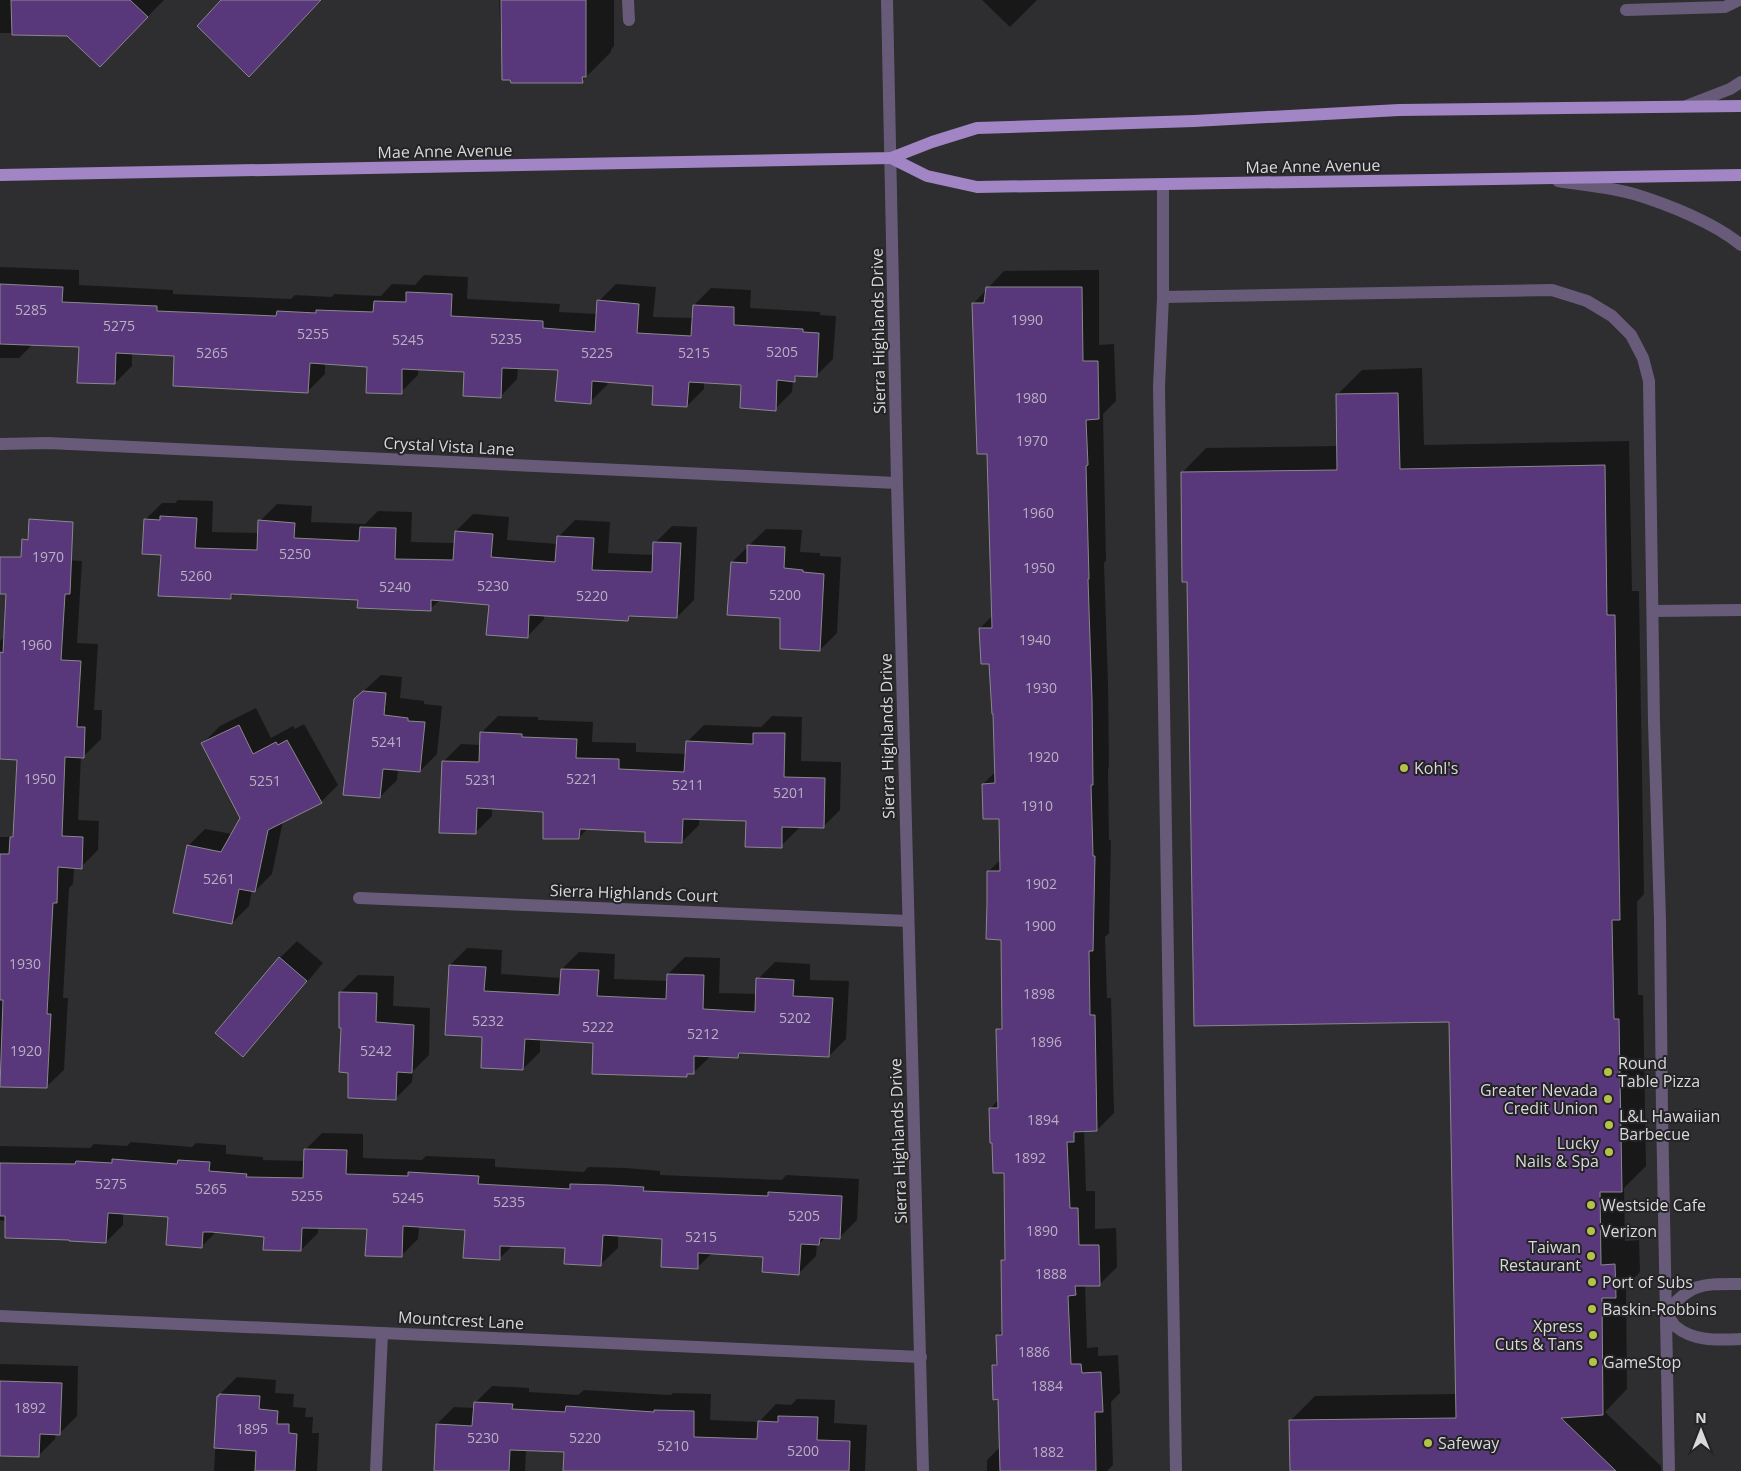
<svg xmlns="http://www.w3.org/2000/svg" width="1741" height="1471" font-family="'Open Sans',sans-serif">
	<rect width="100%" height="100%" fill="#2e2d30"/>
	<g fill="#0007">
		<polygon points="0,0 164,0 100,65 68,34 0,33"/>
		<polygon points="223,0 322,0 249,75"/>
		<polygon points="499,0 614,0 614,46 611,50 611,52 582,81 503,78"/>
		<polygon points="982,0 1037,0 1010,27"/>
		<polygon points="0,267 79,270 79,285 173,290 173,294 291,299 295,295 332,297 334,294 381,296 392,284 415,285 424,275 468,277 467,299 560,304 559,312 598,314 599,301 616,284 656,287 653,317 693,318 694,305 711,288 751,290 750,308 820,312 820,315 836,316 833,359 816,376 800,375 793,380 792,392 775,409 743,384 704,382 704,389 687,406 654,385 608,381 607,385 590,402 559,369 518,368 517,379 500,397 465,370 418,368 418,375 401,392 368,366 325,363 325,374 308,391 175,355 132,352 132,366 115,383 80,346 33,344 19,358 0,358"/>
		<polygon points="1099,270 1099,345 1114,344 1116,401 1103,414 1106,561 1104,563 1108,682 1109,767 1108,768 1109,840 1111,840 1109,933 1105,937 1107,998 1111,998 1114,1113 1097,1130 1084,1130 1086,1191 1095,1191 1095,1229 1116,1228 1117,1267 1100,1284 1085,1285 1087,1348 1098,1347 1098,1356 1118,1355 1120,1393 1111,1402 1113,1465 1107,1471 987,1471 987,1460 1001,1446 999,1398 993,1366 998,1361 997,1336 1003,1330 1002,1261 1006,1256 1005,1172 990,1109 999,1099 998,1030 1004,1024 1002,938 988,872 1001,859 1000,818 983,784 995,772 994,712 990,663 980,628 992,616 988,453 974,303 1004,271"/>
		<polygon points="1422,368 1424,445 1629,441 1632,591 1639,591 1644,894 1637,902 1638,995 1643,995 1646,1166 1624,1188 1625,1241 1639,1240 1640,1272 1626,1286 1627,1389 1605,1412 1661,1466 1661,1471 1291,1471 1290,1421 1315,1396 1456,1394 1450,1021 1188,580 1182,473 1206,448 1338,446 1338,394 1362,370"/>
		<polygon points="178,500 213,501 212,532 259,533 260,521 277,504 312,506 311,522 365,524 378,511 412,512 411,542 455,543 456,531 473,514 509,517 507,540 557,544 558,537 575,520 610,522 608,553 654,555 655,543 672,526 697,527 694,600 677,617 632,615 628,620 544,615 544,619 527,637 490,604 440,600 430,609 359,599 235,593 231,598 162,553 145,520 162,503 175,503"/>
		<polygon points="766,529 802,530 800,552 820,553 820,556 841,557 837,633 820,650 781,617 732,562"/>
		<polygon points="26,558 82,561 77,643 98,644 94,710 102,710 101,739 84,756 81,756 78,820 99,821 98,850 81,867 74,867 73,884 69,888 63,998 68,998 64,1070 46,1087 0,1085 0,837 11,837 15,833 18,759 0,758 0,641 5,636"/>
		<polygon points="381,675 402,677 400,698 424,701 424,704 442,706 437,754 420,771 398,769 397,780 380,797 355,699"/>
		<polygon points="256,708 271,738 293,726 295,729 304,724 338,785 321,802 283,821 272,874 255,891 252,890 249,906 232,923 188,846 205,829 232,834 241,818 203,743 220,726"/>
		<polygon points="498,716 538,717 538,720 593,722 592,742 636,743 636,752 686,754 687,742 704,725 761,727 772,716 802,717 801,761 841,762 840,810 823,827 799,826 798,829 781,846 747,820 699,818 699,825 682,842 647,830 588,828 579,838 545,811 492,808 492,816 475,833 444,761 461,744 481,745 481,733"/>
		<polygon points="297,941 323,963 260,1038 243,1055 217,1033 280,958"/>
		<polygon points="467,948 502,950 501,974 562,978 562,969 579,952 615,954 614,979 668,981 668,974 685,957 720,958 719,993 757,994 758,979 775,962 810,964 810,980 849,981 846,1039 829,1056 743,1052 738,1057 711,1056 693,1073 689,1073 686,1076 594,1041 540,1039 540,1052 523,1069 484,1036 450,965"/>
		<polygon points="358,975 394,976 393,1006 430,1008 429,1055 413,1071 412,1082 395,1099 350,1072 341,992"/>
		<polygon points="322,1133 363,1134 363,1158 422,1160 426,1156 495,1159 495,1167 584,1172 588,1167 626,1168 660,1171 660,1175 782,1180 786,1175 859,1179 857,1220 840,1237 826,1237 819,1244 817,1244 816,1256 799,1273 764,1256 712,1253 697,1268 663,1238 618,1235 618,1248 600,1265 566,1247 513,1245 499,1259 466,1229 419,1226 418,1239 401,1256 368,1227 318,1227 318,1233 301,1250 265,1236 217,1231 201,1247 169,1216 123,1213 123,1225 106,1242 0,1220 0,1146 90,1148 94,1144 127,1146 131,1142 192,1147 196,1143 226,1145 226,1154 263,1157 263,1160 305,1161 305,1150"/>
		<polygon points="0,1364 78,1366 77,1416 59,1434 56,1433 55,1439 38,1456 0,1455"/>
		<polygon points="237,1377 276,1380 275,1393 294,1394 293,1407 306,1408 305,1417 313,1417 312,1433 319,1433 317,1471 214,1471 218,1396"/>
		<polygon points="492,1386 529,1388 529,1392 578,1395 584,1390 671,1395 673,1393 711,1394 710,1420 759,1422 776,1404 791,1405 797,1399 835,1400 834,1423 867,1425 865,1471 564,1471 566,1451 526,1450 525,1471 435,1471 437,1424 454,1407 475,1408 475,1403"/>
	</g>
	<g fill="#58377a" stroke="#8a888c">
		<polygon points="11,0 130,0 148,17 100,67 67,36 12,35"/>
		<polygon points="221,0 321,0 249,77 197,26"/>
		<polygon points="501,0 586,0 586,77 582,77 583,83 511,83 510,80 502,80"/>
		<polygon points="0,284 63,287 62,302 157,306 157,311 276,316 277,311 316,313 316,310 373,312 374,301 406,302 406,292 452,294 451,316 543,321 543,328 595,332 597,300 639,304 637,333 691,336 693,305 734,307 734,325 803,329 803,332 819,333 817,377 795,376 795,382 777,380 776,411 740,408 741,385 689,382 687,407 652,405 653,386 592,381 591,404 555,401 558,370 502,368 501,398 463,396 464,372 402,369 402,394 366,393 367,367 310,363 308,393 173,386 174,356 116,353 115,384 77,383 79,347 0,344"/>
		<polygon points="986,287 1082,287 1083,361 1098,361 1099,419 1086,420 1088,465 1086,466 1089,579 1088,579 1092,700 1093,785 1091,785 1093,856 1095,856 1093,951 1089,951 1090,1015 1095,1015 1097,1131 1074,1132 1074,1142 1067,1142 1070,1208 1078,1208 1079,1245 1099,1245 1100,1286 1075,1286 1076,1295 1068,1296 1071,1364 1081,1364 1082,1373 1101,1372 1103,1412 1095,1412 1096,1471 1000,1471 998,1399 993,1400 992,1365 997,1365 996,1335 1002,1335 1001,1260 1005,1260 1004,1173 993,1173 992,1143 990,1143 989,1108 998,1108 996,1029 1002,1029 1001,940 986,939 987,904 987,871 1000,871 999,819 983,819 982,784 995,783 993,714 992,714 989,664 981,664 979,628 992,628 987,454 977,454 972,303 984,303"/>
		<polygon points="1398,393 1400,469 1605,465 1607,615 1615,615 1620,920 1612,920 1614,1019 1619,1019 1622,1192 1600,1192 1601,1265 1615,1264 1616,1298 1602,1298 1603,1415 1561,1418 1616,1471 1290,1471 1289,1420 1456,1418 1449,1022 1194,1026 1187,582 1182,582 1181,472 1337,470 1336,394"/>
		<polygon points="160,516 197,518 195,548 257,550 258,520 295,523 294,538 359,541 360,527 396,528 395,559 453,560 455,531 493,534 491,557 555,562 557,536 594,538 592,570 652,572 653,542 681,543 677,618 629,616 628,621 529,615 528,638 486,635 489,605 431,600 431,611 357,608 358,600 231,594 231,599 158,596 161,555 142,554 144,519 160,520"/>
		<polygon points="29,519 73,522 70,594 65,594 61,660 81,661 77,727 85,727 84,758 65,757 62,836 83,837 82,869 58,867 57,903 53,903 47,1014 51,1014 47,1088 0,1087 3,1000 0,1000 0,854 9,854 10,837 13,837 17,760 0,759 0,652 3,653 6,594 0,594 0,557 21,557 22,539 28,540"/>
		<polygon points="747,545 785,547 784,568 803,570 803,572 824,574 820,651 780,649 780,618 727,615 731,562 747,563"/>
		<polygon points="363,691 386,693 384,715 408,718 408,721 425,722 420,772 383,769 380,798 343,795 354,699"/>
		<polygon points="239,725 253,754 276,742 278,745 287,740 322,803 268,830 255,892 239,889 232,924 173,913 187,845 221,852 240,818 201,743"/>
		<polygon points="480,732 522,734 522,737 577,739 576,758 619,759 619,769 684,772 686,741 753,744 753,733 785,733 784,777 825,778 824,828 782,827 782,848 745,847 746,821 683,819 682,843 645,842 645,832 580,829 579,839 543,839 543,812 477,808 476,834 439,833 442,761 479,762"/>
		<polygon points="279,957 307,981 243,1057 215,1033"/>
		<polygon points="449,965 486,967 484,991 559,995 561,969 599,970 597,996 666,999 667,974 704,975 703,1009 755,1012 756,978 794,980 793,996 833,998 829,1057 739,1053 738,1058 694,1056 694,1074 687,1074 687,1077 592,1074 593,1043 525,1039 523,1070 481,1068 482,1037 445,1035"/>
		<polygon points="339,992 377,993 376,1022 414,1025 412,1073 397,1072 396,1100 348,1098 348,1073 339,1072 341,1028 339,1028"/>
		<polygon points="304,1149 347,1150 346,1174 408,1176 408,1172 479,1176 478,1184 570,1189 570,1184 609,1185 644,1187 643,1191 768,1196 768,1192 842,1196 840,1239 820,1238 819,1245 801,1244 799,1275 762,1272 763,1257 698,1253 698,1269 661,1267 662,1239 603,1235 601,1266 564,1264 565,1248 500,1246 500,1260 463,1258 465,1230 403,1226 402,1257 365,1256 367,1229 302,1228 301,1251 263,1250 264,1237 211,1232 203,1232 202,1248 166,1245 168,1217 108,1213 106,1243 69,1241 69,1240 5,1238 5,1216 0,1216 0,1163 75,1164 76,1161 112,1163 112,1159 177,1164 178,1160 210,1162 209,1171 247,1174 246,1177 303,1178"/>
		<polygon points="0,1381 62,1383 60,1435 40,1434 39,1457 0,1456"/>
		<polygon points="219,1394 260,1396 259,1409 278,1411 277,1424 289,1424 289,1433 297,1434 295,1471 255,1471 256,1451 214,1448 217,1396 219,1396"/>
		<polygon points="474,1402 513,1404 512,1409 565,1412 566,1406 654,1412 654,1410 694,1411 694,1437 757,1439 758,1421 778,1422 778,1416 818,1417 817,1440 850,1441 849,1471 563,1471 564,1452 510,1450 509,1471 434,1471 436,1424 472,1426"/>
	</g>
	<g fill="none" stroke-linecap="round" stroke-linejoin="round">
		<g stroke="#685b79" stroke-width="12">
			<polyline points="628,0 629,20"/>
			<polyline points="887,0 897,483 923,1471"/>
			<polyline points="1626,10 1725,7 1739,0"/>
			<polyline points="1686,106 1730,89 1741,82"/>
			<path d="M1558 181C1583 185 1610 187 1634 194 1667 204 1715 223 1741 245"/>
			<polyline points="1163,185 1163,297"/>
			<polyline points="0,444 48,443 897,483"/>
			<polyline points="1653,611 1741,610"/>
			<polyline points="359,898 908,921"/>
			<path d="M1741 1284C1703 1284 1691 1282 1666 1313 1669 1317 1672 1322 1675 1326 1694 1342 1718 1340 1741 1339"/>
			<polyline points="0,1316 921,1357"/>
			<polyline points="376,1471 382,1333"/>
			<polyline points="1176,1471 1159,387 1163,297 1552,290 1587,301 1612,316 1631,335 1643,358 1649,381 1654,722 1660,919 1662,1112 1669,1471"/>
		</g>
		<g stroke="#a185c4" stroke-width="12">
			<polyline points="891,158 927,176 977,187 1741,175"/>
			<polyline points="0,175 891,158 932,142 977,128 1194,121 1399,110 1741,106"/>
		</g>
	</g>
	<g fill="#b4c24a" stroke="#242326" stroke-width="2">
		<circle cx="1404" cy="768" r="5"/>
		<circle cx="1608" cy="1072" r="5"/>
		<circle cx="1608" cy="1099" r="5"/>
		<circle cx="1609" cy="1125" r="5"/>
		<circle cx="1609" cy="1152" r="5"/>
		<circle cx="1591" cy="1205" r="5"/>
		<circle cx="1591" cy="1231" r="5"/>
		<circle cx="1591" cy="1256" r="5"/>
		<circle cx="1592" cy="1282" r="5"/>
		<circle cx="1592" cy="1309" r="5"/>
		<circle cx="1593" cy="1335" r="5"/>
		<circle cx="1593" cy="1362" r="5"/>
		<circle cx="1428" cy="1443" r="5"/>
	</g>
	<g text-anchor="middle" stroke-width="4" stroke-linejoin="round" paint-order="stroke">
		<g font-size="14" fill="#b9b0c2">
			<text x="31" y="315">5285</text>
			<text x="1027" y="325">1990</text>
			<text x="119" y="331">5275</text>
			<text x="313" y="339">5255</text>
			<text x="506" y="344">5235</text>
			<text x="408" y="345">5245</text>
			<text x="782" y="357">5205</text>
			<text x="212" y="358">5265</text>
			<text x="597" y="358">5225</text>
			<text x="694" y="358">5215</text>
			<text x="1031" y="403">1980</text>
			<text x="1032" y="446">1970</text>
			<text x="1038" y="518">1960</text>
			<text x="295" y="559">5250</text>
			<text x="48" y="562">1970</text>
			<text x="1039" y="573">1950</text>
			<text x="196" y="581">5260</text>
			<text x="493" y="591">5230</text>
			<text x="395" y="592">5240</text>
			<text x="785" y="600">5200</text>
			<text x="592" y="601">5220</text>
			<text x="1035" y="645">1940</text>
			<text x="36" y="650">1960</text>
			<text x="1041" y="693">1930</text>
			<text x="387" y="747">5241</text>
			<text x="1043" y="762">1920</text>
			<text x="40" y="784">1950</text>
			<text x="582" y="784">5221</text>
			<text x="481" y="785">5231</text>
			<text x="265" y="786">5251</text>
			<text x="688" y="790">5211</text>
			<text x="789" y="798">5201</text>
			<text x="1037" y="811">1910</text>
			<text x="219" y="884">5261</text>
			<text x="1041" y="889">1902</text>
			<text x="1040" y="931">1900</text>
			<text x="25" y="969">1930</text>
			<text x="1039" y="999">1898</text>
			<text x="795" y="1023">5202</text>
			<text x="488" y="1026">5232</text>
			<text x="598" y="1032">5222</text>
			<text x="703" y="1039">5212</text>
			<text x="1046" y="1047">1896</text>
			<text x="26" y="1056">1920</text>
			<text x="376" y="1056">5242</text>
			<text x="1043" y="1125">1894</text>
			<text x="1030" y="1163">1892</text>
			<text x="111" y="1189">5275</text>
			<text x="211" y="1194">5265</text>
			<text x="307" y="1201">5255</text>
			<text x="408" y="1203">5245</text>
			<text x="509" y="1207">5235</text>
			<text x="804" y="1221">5205</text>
			<text x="1042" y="1236">1890</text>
			<text x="701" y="1242">5215</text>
			<text x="1051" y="1279">1888</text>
			<text x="1034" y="1357">1886</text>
			<text x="1047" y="1391">1884</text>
			<text x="30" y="1413">1892</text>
			<text x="252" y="1434">1895</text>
			<text x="483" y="1443">5230</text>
			<text x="585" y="1443">5220</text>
			<text x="673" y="1451">5210</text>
			<text x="803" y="1456">5200</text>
			<text x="1048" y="1457">1882</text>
		</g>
		<g font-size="16" fill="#d9d8da" stroke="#242326">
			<text transform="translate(445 151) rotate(-1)" y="6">Mae Anne Avenue</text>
			<text transform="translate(1313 166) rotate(-1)" y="6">Mae Anne Avenue</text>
			<text transform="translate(878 331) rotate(-91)" y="6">Sierra Highlands Drive</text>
			<text transform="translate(449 446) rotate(3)" y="6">Crystal Vista Lane</text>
			<text transform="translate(887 736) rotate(-91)" y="6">Sierra Highlands Drive</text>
			<text transform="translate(634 893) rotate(2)" y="6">Sierra Highlands Court</text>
			<text transform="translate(898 1141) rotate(-92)" y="6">Sierra Highlands Drive</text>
			<text transform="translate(461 1320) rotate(3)" y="6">Mountcrest Lane</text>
		</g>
		<g font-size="16" fill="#d9d8da" stroke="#242326" text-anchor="start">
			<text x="1414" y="774">Kohl's</text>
			<text x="1618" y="1069">Round<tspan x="1618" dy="18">Table Pizza</tspan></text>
			<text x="1598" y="1096" text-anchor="end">Greater Nevada<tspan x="1598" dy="18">Credit Union</tspan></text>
			<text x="1619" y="1122">L&amp;L Hawaiian<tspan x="1619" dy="18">Barbecue</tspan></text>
			<text x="1599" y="1149" text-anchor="end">Lucky<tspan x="1599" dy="18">Nails &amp; Spa</tspan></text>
			<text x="1601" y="1211">Westside Cafe</text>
			<text x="1601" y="1237">Verizon</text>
			<text x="1581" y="1253" text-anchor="end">Taiwan<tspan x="1581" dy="18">Restaurant</tspan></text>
			<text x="1602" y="1288">Port of Subs</text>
			<text x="1602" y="1315">Baskin-Robbins</text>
			<text x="1583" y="1332" text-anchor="end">Xpress<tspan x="1583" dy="18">Cuts &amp; Tans</tspan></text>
			<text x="1603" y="1368">GameStop</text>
			<text x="1438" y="1449">Safeway</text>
		</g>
	</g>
	<g transform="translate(1701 1431)" stroke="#242326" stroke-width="4" paint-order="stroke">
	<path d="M0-4L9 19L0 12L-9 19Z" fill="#d9d8da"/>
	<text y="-8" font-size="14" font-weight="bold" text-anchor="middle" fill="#d9d8da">N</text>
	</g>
</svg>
